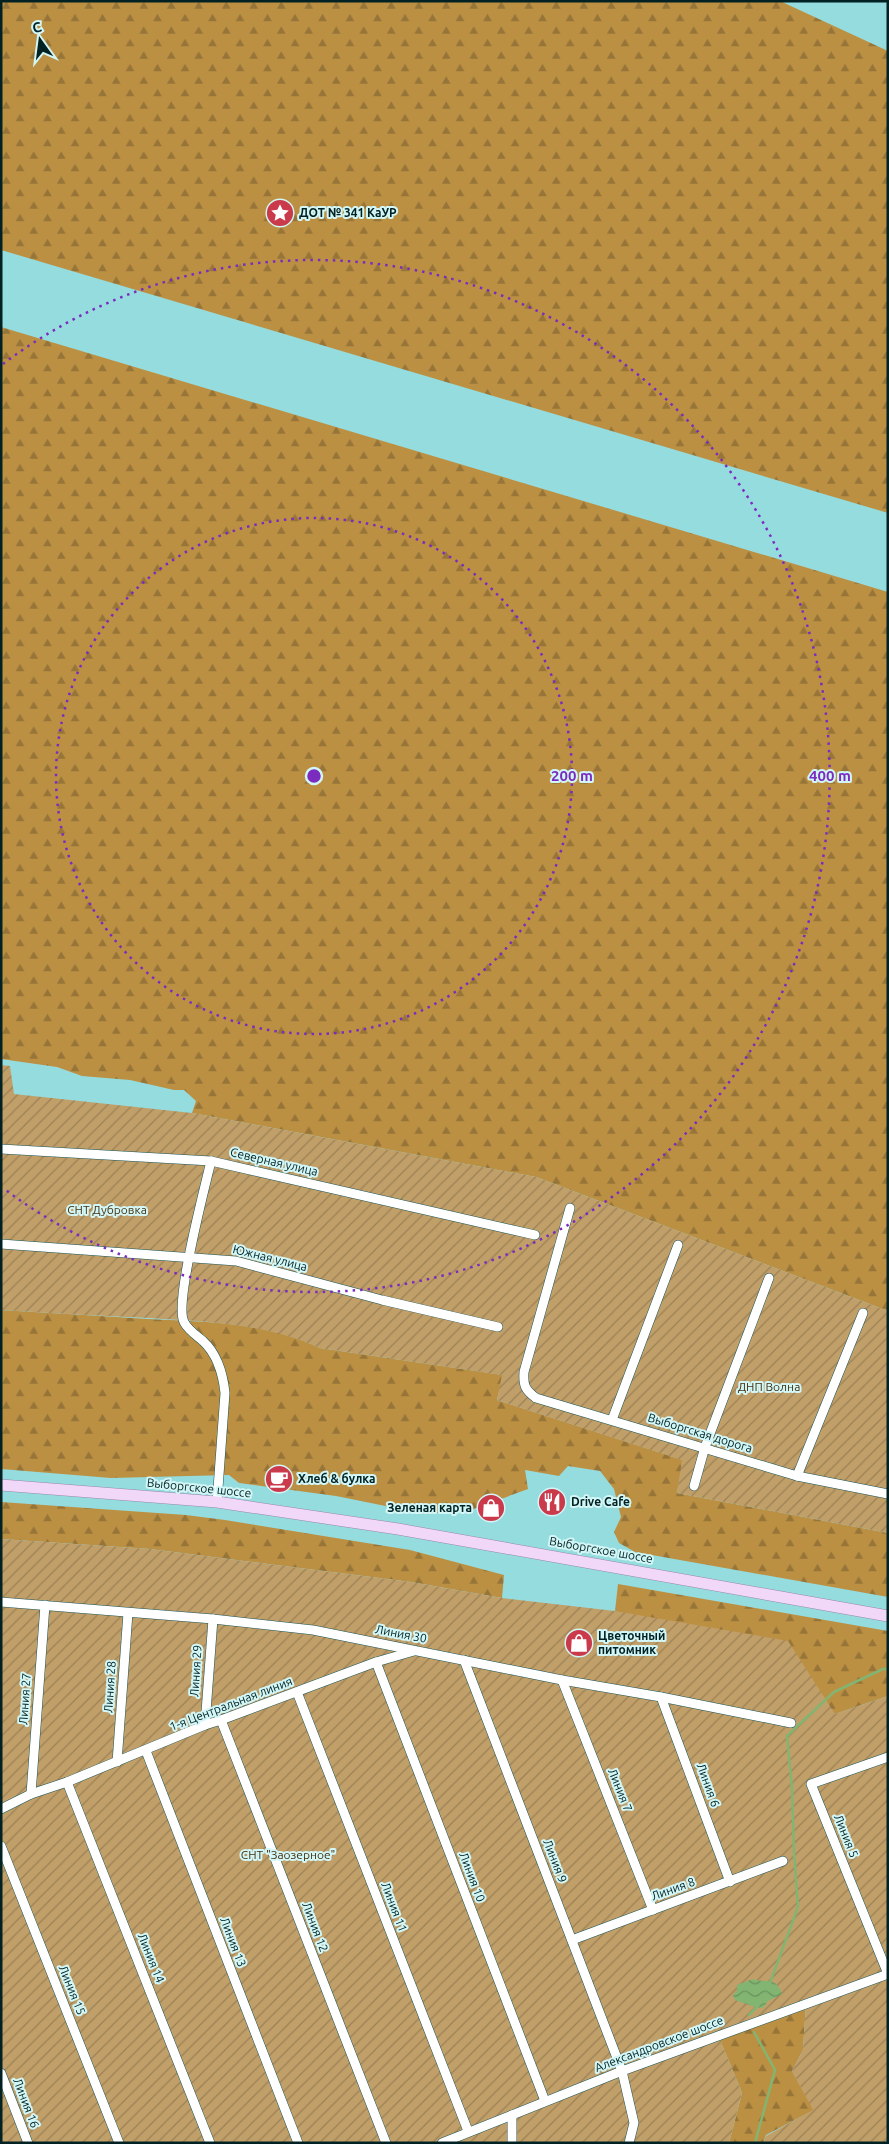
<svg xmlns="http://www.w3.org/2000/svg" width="889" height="2144" font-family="Ubuntu,sans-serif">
	<defs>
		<pattern id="forest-firs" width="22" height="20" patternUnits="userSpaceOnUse" patternTransform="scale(1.25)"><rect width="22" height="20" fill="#bc9043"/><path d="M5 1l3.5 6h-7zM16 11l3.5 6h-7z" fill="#977538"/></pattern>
		<pattern id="garden-furrows" width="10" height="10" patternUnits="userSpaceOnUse" patternTransform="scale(1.25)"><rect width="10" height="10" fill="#c19f69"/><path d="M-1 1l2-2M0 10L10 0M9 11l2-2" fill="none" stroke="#9b8156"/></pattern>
		<pattern id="water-waves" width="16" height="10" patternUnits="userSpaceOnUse" patternTransform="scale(1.25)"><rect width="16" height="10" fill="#82b572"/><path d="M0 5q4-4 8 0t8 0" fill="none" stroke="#68935d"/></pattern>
	</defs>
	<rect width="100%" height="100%" fill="#95dcdf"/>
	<g fill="url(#forest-firs)">
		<polygon points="1,1 780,1 888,51 888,513 1,250"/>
		<polygon points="1,327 888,592 888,1311 536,1177 192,1113 196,1101 184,1090 174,1090 130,1080 82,1076 57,1067 1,1059"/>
		<path d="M1 1310C51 1313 100 1316 149 1319 208 1322 265 1322 320 1348L503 1375 497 1400 683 1460 677 1493 888 1533V1597L635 1552 619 1543 614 1532 621 1517 614 1489 600 1471 568 1466 559 1476 525 1470 528 1489 471 1510 425 1514 336 1496 239 1483 229 1475 111 1478 1 1469Z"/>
		<polygon points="1,1502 186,1515 225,1520 410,1550 504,1575 502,1598 411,1582 150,1549 1,1539"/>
		<polygon points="618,1584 888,1631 888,1696 835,1714 615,1611"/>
		<polygon points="806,2003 803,2050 792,2071 814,2110 766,2135 763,2143 729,2143 742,2093 718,2035"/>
	</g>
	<g fill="url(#garden-furrows)">
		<path d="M1 1065 10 1066 14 1094 192 1113 536 1177 888 1311V1533L677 1493 682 1460 497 1400 502 1375 320 1348C266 1323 208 1322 149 1318 100 1316 51 1313 1 1310Z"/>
		<polygon points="1,1539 150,1549 411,1582 502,1598 615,1611 788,1641 835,1714 888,1696 888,2143 763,2143 766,2136 813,2110 792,2071 803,2050 806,2003 718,2035 742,2093 729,2143 1,2143"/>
	</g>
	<path fill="url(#water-waves)" d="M753 1979C767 1984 775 1975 782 1994L768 2001 763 2008 755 2007 735 2000 733 1995 737 1991V1985Z"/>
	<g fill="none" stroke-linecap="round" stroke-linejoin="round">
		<g stroke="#82b572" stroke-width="2.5">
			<polyline points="770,1983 798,1907 794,1852 792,1789 787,1736 834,1692 883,1669 888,1669"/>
			<polyline points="749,2015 759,2005"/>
			<polyline points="754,2032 775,2070 755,2143"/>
		</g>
		<defs>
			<g id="minor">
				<polyline points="1,1149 211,1161 535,1235"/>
				<path d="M211 1161C205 1187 174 1303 184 1322 188 1330 196 1335 203 1341 217 1354 223 1374 225 1393L217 1502"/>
				<path d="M570 1208 524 1372C523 1385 525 1390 536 1398L797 1476 888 1494"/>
				<polyline points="1,1244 236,1261 382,1300 498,1327"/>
				<polyline points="612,1420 678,1245"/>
				<polyline points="797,1476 863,1313"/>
				<polyline points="694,1486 705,1447 769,1278"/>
				<polyline points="1,1602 213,1619 313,1630 562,1680 661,1697 791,1723"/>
				<polyline points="464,1660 622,2071 634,2123 629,2143"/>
				<polyline points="376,1662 545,2101"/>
				<polyline points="562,1680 653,1910"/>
				<polyline points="297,1692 468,2131"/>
				<polyline points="661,1697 730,1882"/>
				<polyline points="221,1720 386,2143"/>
				<polyline points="205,1725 213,1619"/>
				<polyline points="146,1751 298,2143"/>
				<polyline points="117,1762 128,1613"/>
				<polyline points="67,1782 210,2143"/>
				<polyline points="31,1794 45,1605"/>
				<polyline points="1,1809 31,1794 67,1782 205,1725 221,1720 376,1662 414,1651"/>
				<polyline points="1,1846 119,2143"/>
				<polyline points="572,1940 783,1861"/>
				<polyline points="888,1974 811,1784 888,1757"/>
				<polyline points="1,2073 28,2143"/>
				<polyline points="512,2115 512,2143"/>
				<polyline points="442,2143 622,2071 888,1974"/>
			</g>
			<polyline id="major" points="1,1485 217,1502 398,1529 888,1616"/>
		</defs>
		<use href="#minor" stroke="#1b5355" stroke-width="10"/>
		<use href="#major" stroke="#9887aa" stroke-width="12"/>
		<use href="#minor" stroke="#fff" stroke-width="9"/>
		<use href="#major" stroke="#f1d8f8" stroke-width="11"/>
	</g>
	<g fill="none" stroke="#7b2cbf" stroke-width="2.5" stroke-dasharray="2.5 5">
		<circle cx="314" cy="776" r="258"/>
		<path d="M3 364A516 516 0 1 1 3 1188"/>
	</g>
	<defs>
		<symbol id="sight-disc" viewBox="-11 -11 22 22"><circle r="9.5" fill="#cb3a4b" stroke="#d3f6f7"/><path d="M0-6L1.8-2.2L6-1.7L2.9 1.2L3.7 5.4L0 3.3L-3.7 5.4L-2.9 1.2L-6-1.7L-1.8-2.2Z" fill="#fff"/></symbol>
		<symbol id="cafe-disc" viewBox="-11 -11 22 22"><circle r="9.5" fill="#cb3a4b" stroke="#d3f6f7"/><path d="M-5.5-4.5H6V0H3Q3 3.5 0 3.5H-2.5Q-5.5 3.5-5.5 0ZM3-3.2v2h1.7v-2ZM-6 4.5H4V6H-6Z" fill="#fff"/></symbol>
		<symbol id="restaurant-disc" viewBox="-11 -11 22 22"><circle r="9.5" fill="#cb3a4b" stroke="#d3f6f7"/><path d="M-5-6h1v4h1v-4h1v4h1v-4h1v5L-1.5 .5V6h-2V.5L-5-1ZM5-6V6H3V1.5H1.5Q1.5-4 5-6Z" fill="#fff"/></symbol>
		<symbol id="shop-disc" viewBox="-11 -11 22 22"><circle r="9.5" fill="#cb3a4b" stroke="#d3f6f7"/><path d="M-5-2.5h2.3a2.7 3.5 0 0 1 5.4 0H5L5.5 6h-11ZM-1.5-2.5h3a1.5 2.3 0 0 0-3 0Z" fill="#fff"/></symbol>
	</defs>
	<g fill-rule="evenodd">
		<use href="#sight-disc" x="264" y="197" width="32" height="32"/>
		<use href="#cafe-disc" x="263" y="1463" width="32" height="32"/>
		<use href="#restaurant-disc" x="536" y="1486" width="32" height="32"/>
		<use href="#shop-disc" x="475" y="1492" width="32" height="32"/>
		<use href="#shop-disc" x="563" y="1627" width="32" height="32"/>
	</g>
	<g text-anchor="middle" stroke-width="4" stroke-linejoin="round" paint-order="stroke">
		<g font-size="12" font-weight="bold" fill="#022122" stroke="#d3f6f7" text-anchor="start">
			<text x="299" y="217">ДОТ № 341 КаУР</text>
			<text x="298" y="1483">Хлеб &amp; булка</text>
			<text x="571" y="1506">Drive Cafe</text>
			<text x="472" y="1512" text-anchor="end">Зеленая карта</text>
			<text x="598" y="1640">Цветочный<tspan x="598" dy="14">питомник</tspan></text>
		</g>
		<g font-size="12" fill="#022122" stroke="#d3f6f7">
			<text transform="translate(274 1162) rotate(13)" y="4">Северная улица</text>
			<text transform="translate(270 1258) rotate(14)" y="4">Южная улица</text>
			<text transform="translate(700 1433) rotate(17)" y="4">Выборгская дорога</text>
			<text transform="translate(199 1488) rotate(6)" y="4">Выборгское шоссе</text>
			<text transform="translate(601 1550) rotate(10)" y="4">Выборгское шоссе</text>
			<text transform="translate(401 1634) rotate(11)" y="4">Линия 30</text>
			<text transform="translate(196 1671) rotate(-86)" y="4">Линия 29</text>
			<text transform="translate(110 1687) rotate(-86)" y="4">Линия 28</text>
			<text transform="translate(25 1699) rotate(-86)" y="4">Линия 27</text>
			<text transform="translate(231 1704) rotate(-21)" y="4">1-я Центральная линия</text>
			<text transform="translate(708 1785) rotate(70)" y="4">Линия 6</text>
			<text transform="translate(620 1790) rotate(68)" y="4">Линия 7</text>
			<text transform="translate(846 1836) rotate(68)" y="4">Линия 5</text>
			<text transform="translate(555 1861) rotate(69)" y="4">Линия 9</text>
			<text transform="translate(472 1877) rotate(69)" y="4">Линия 10</text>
			<text transform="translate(673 1889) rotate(-20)" y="4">Линия 8</text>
			<text transform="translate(394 1907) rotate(69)" y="4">Линия 11</text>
			<text transform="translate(315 1927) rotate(69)" y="4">Линия 12</text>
			<text transform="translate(233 1942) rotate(69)" y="4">Линия 13</text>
			<text transform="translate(151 1958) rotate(68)" y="4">Линия 14</text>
			<text transform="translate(72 1990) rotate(68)" y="4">Линия 15</text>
			<text transform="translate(659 2044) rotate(-21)" y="4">Александровское шоссе</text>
			<text transform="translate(26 2103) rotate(69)" y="4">Линия 16</text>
		</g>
		<g font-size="12" fill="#44310f" stroke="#d3f6f7">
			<text x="107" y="1214">СНТ Дубровка</text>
			<text x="769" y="1391">ДНП Волна</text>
			<text x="288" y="1859">СНТ "Заозерное"</text>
		</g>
	</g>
	<circle cx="314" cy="776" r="8" fill="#7b2cbf" stroke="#d3f6f7" stroke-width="2.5"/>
	<g font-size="15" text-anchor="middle" font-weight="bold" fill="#7b2cbf" stroke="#d3f6f7" stroke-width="4" stroke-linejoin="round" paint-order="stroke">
		<text x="572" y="781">200 m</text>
		<text x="830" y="781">400 m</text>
	</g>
	<rect width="889" height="2144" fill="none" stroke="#022122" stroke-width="5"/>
	<g transform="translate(40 40) rotate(346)" stroke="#d3f6f7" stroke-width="4" paint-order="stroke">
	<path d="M0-4L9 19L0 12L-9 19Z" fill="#022122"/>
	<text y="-8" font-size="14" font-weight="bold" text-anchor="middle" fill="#022122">С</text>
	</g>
</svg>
